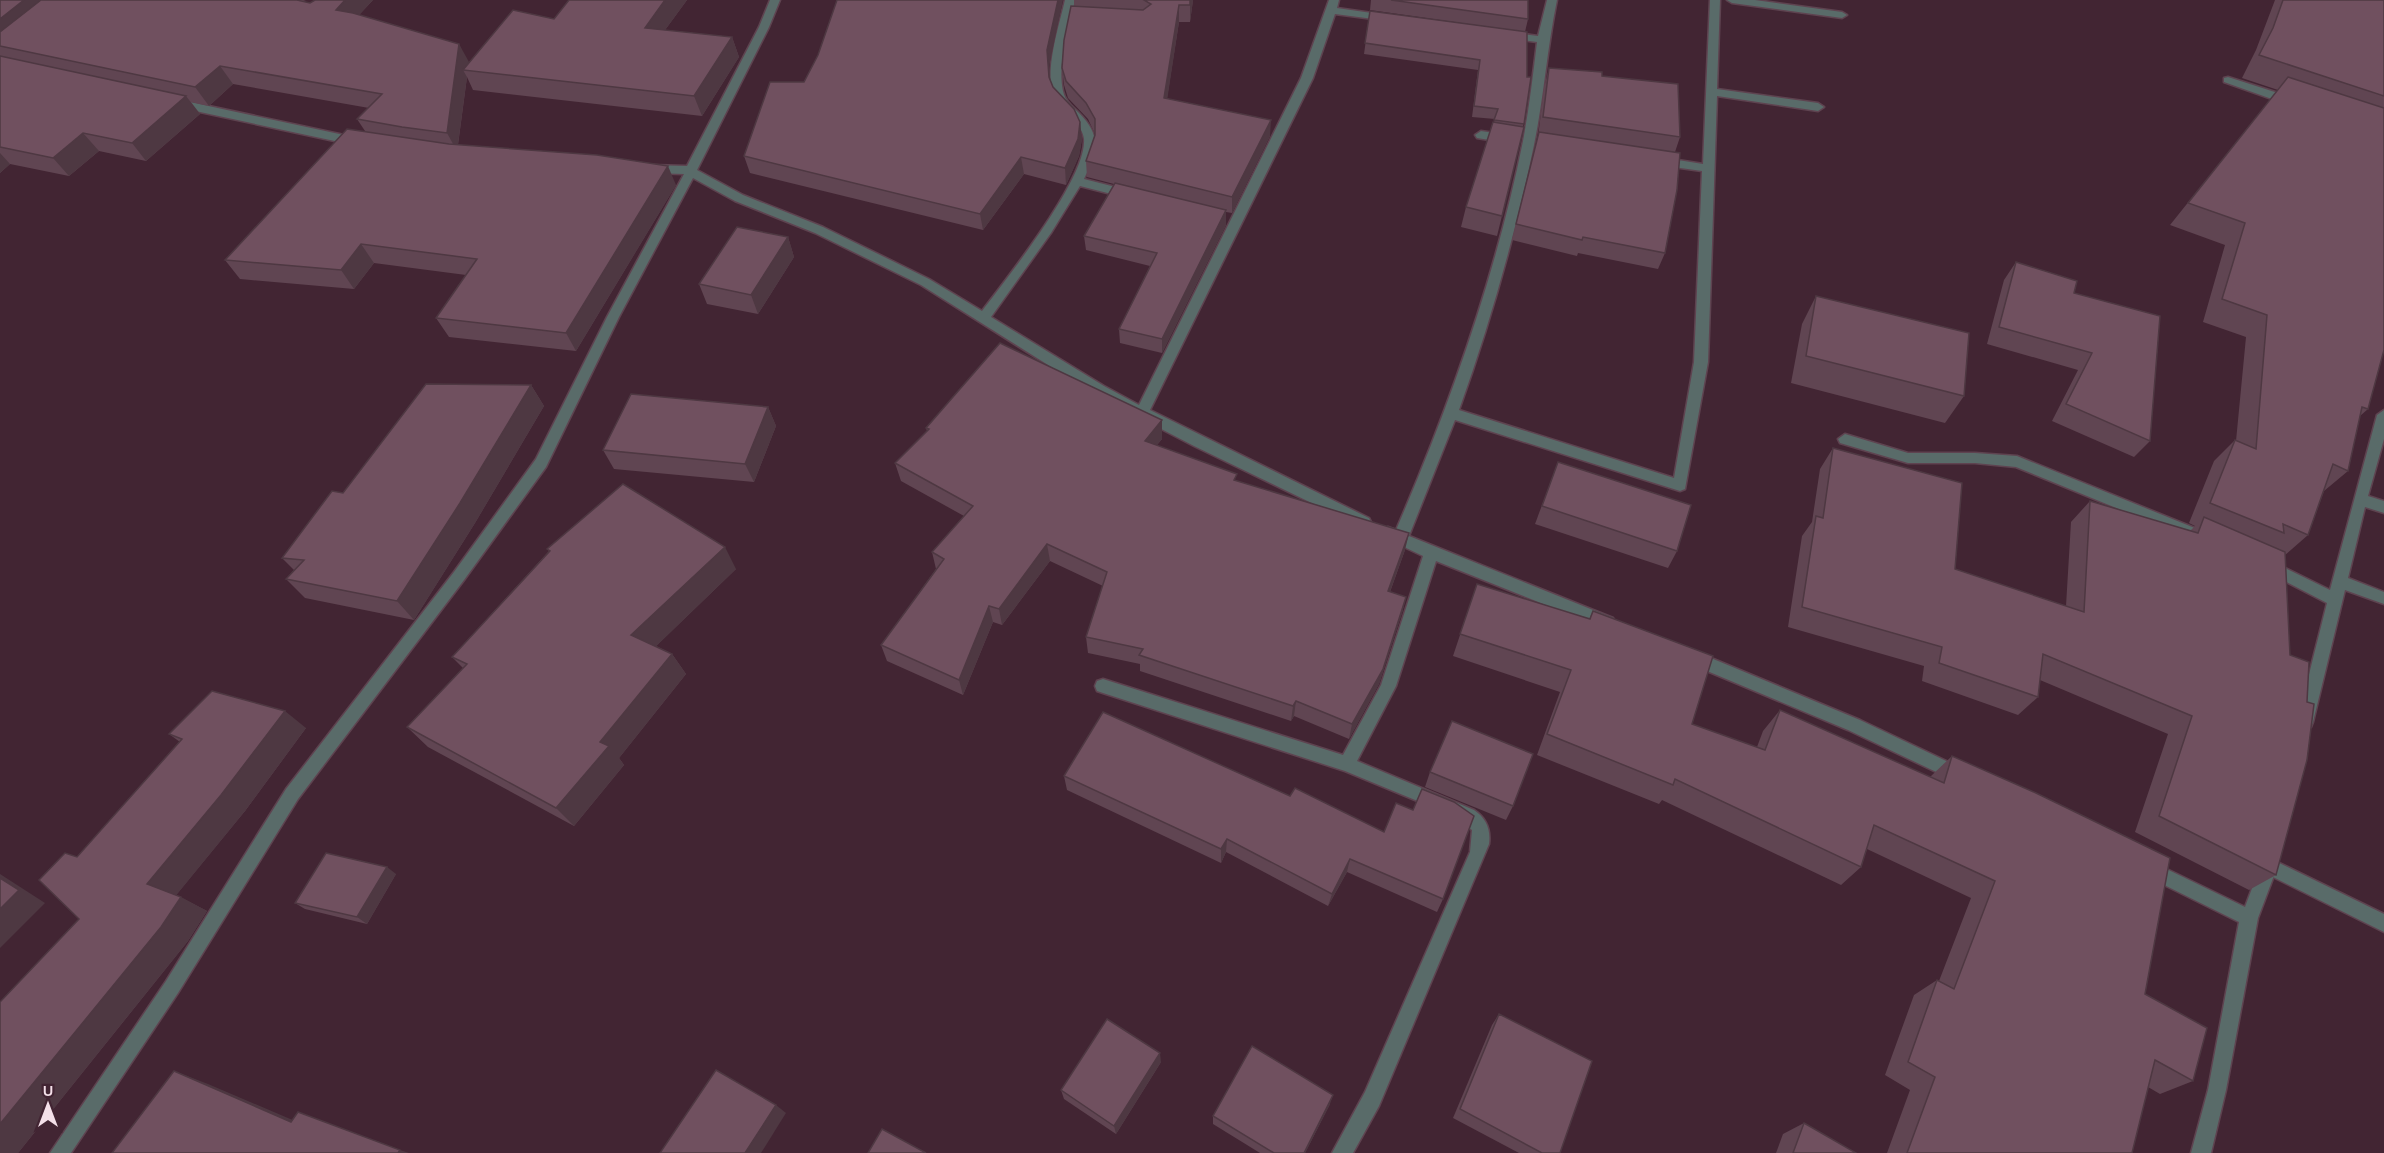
<svg xmlns="http://www.w3.org/2000/svg" width="2384" height="1153" font-family="Karla,sans-serif">
	<rect width="100%" height="100%" fill="#422533"/>
	<g fill="none" stroke-linecap="round" stroke-linejoin="round">
		<defs>
			<polygon id="service" points="2269,858 2384,914 2384,932 2263,872 2260,866 2263,860"/>
			<g id="minor">
				<path d="M770 0H780L769 27 697 170 743 195 823 227 929 279 982 311C1007 278 1087 178 1084 139 1083 125 1065 114 1057 103 1041 80 1059 26 1065 0H1075C1069 28 1057 63 1063 91 1065 101 1072 106 1079 113 1102 136 1097 151 1084 179L1135 192 1137 195 1131 199 1080 186 1051 233 991 317 1104 386 1139 405 1301 78 1329 0H1339L1337 8 1393 16V20L1389 21 1335 14 1313 78 1150 410 1369 518 1371 522 1369 526H1359L1194 446 1094 394 921 285 815 233 735 201 693 178 619 317 546 467 464 580 298 799 178 993 71 1153H50L166 981 286 789 454 572 536 459 607 317 684 174 650 173 644 169 650 165 687 166 759 27Z"/>
				<path d="M1547 0H1557C1547 48 1544 97 1534 145 1515 235 1490 324 1459 410L1674 478 1694 362 1702 171 1659 165 1653 161 1659 157 1703 164 1710 0H1720L1717 89 1818 103 1824 107 1818 111 1717 96 1708 362 1685 489 1680 491 1455 420 1409 536 1613 618 1616 623 1613 628 1608 630 1436 561 1396 686 1357 761 1474 810C1486 818 1491 829 1489 844L1379 1106 1353 1153H1332L1365 1092 1470 852 1472 830 1449 814 1345 771 1103 693 1097 691 1095 686 1097 681 1103 679 1343 755 1381 685 1423 556 1383 537 1381 533 1383 529 1388 527 1396 530C1450 405 1496 275 1523 141 1529 109 1533 75 1537 42L1508 38 1503 35 1508 32 1538 36Z"/>
				<polygon points="1727,0 1755,0 1842,12 1847,15 1842,18 1732,3"/>
				<polygon points="2228,77 2297,99 2299,102 2297,105 2289,105 2224,82 2224,78"/>
				<polygon points="176,99 358,138 364,142 358,146 172,106 172,100"/>
				<polygon points="1481,131 1508,135 1514,139 1508,143 1477,138 1475,135"/>
				<polygon points="2384,410 2384,439 2368,496 2384,501 2384,513 2365,507 2348,578 2384,592 2384,604 2345,590 2313,722 2311,727 2305,729 2299,727 2297,722 2327,603 2263,570 2261,566 2263,562 2268,560 2273,562 2330,590 2377,415"/>
				<polygon points="1845,434 1908,453 1975,453 2017,456 2207,533 2209,537 2207,541 2197,541 2016,467 1975,463 1908,463 1840,443 1838,439"/>
				<polygon points="1694,651 1860,720 1963,769 1965,774 1963,779 1957,782 1951,779 1848,730 1688,663 1686,658 1688,653"/>
				<polygon points="2269,857 2275,859 2278,865 2258,918 2226,1090 2211,1153 2191,1153 2208,1090 2239,922 2142,874 2139,868 2142,862 2148,860 2245,907 2263,859"/>
			</g>
		</defs>
		<use href="#service" stroke="#5e4350" stroke-width="3"/>
		<use href="#minor" stroke="#5e4350" stroke-width="3"/>
		<use href="#service" fill="#596b69" fill-rule="evenodd"/>
		<use href="#minor" fill="#596b69" fill-rule="evenodd"/>
	</g>
	<g fill="#604552">
		<polygon points="0,0 306,0 303,1 310,3 315,0 373,0 359,15 459,44 468,64 554,19 569,0 687,0 665,30 732,37 739,57 702,116 473,90 467,77 458,145 676,185 576,351 449,337 436,318 466,275 374,263 354,289 240,279 225,260 365,131 357,119 369,108 233,84 209,106 191,102 200,114 146,161 99,151 69,176 10,164 0,173"/>
		<polygon points="1074,0 1193,0 1190,22 1179,22 1167,98 1270,136 1232,213 1226,212 1226,225 1162,353 1120,343 1119,329 1150,266 1086,250 1084,236 1114,184 1087,177 1086,161 1095,134 1088,119 1068,98 1064,85 1062,68 1074,6"/>
		<polygon points="1371,0 1528,0 1528,19 1525,32 1370,10"/>
		<polygon points="2275,0 2384,0 2384,350 2368,409 2360,416 2348,471 2324,491 2308,535 2285,555 2276,875 2249,890 2135,832 2168,734 2040,680 2038,697 2018,715 1922,681 1924,666 1788,627 1802,536 1812,522 1820,469 1833,448 1955,569 2066,606 2071,522 2090,501 2190,531 2195,526 2189,523 2214,461 2235,440 2236,441 2246,337 2203,322 2225,245 2170,225 2278,90 2242,78 2256,50"/>
		<polygon points="1370,11 1527,77 1531,77 1523,127 1524,127 1497,236 1461,227 1466,207 1495,119 1472,117 1478,70 1364,54"/>
		<polygon points="818,55 1049,67 1049,78 1053,87 1080,122 1082,139 1079,156 1066,185 1024,174 983,230 750,173 744,156 804,82"/>
		<polygon points="1549,68 1602,76 1680,137 1675,152 1665,253 1658,269 1578,253 1577,256 1512,240 1538,137 1544,88"/>
		<polygon points="788,237 794,257 758,314 707,304 699,284"/>
		<polygon points="2016,262 2074,293 2150,441 2134,457 2052,421 2078,370 1987,344 2004,280"/>
		<polygon points="1816,296 1964,396 1945,423 1791,383 1802,324"/>
		<polygon points="531,385 544,406 475,523 414,620 305,598 286,579 294,570 282,558 343,493"/>
		<polygon points="768,407 776,426 754,482 614,469 603,450"/>
		<polygon points="1162,420 1162,439 1157,445 1237,481 1405,550 1390,592 1406,597 1402,613 1379,684 1349,739 1294,716 1291,721 1140,671 1140,664 1088,653 1086,637 1103,586 1050,561 1002,625 993,622 963,695 887,661 881,645 936,569 932,552 964,516 901,481 895,463 927,431 926,428"/>
		<polygon points="1558,462 1677,551 1668,568 1535,524"/>
		<polygon points="547,549 736,569 656,646 672,654 686,674 619,758 624,765 574,826 428,747 407,727 463,668 452,657 549,551"/>
		<polygon points="1477,584 1589,619 1593,611 1692,724 1757,747 1763,731 1780,710 1930,777 1952,756 2145,994 2193,1081 2160,1094 2148,1087 2132,1153 1887,1153 1910,1090 1885,1075 1914,995 1937,980 1939,981 1971,898 1867,849 1861,867 1841,885 1662,800 1659,804 1537,755 1560,692 1453,656"/>
		<polygon points="1103,712 1443,899 1437,912 1347,872 1328,906 1226,852 1221,863 1067,790 1064,776"/>
		<polygon points="306,728 245,811 176,895 207,911 188,941 18,1153 0,1153 79,919 77,857 180,742 169,734"/>
		<polygon points="1430,772 1513,806 1506,820 1425,787"/>
		<polygon points="396,874 367,924 305,909 295,903"/>
		<polygon points="1499,1014 1560,1153 1519,1153 1453,1118 1492,1025"/>
		<polygon points="1161,1062 1116,1134 1064,1099 1061,1090"/>
		<polygon points="1330,1104 1305,1153 1260,1153 1213,1124 1213,1116"/>
		<polygon points="1804,1123 1856,1153 1776,1153 1783,1134"/>
	</g>
	<g fill="#4e3842">
		<polygon points="24,0 61,0 0,46 0,19"/>
		<polygon points="345,0 373,0 346,29 336,10"/>
		<polygon points="665,0 687,0 652,48 645,28"/>
		<polygon points="1058,0 1063,0 1049,67 1050,93 1047,50"/>
		<polygon points="1190,0 1193,0 1190,22"/>
		<polygon points="1179,5 1179,22 1165,114 1164,98"/>
		<polygon points="732,37 739,57 702,116 694,96"/>
		<polygon points="459,44 469,62 468,71 463,70 467,77 457,151 447,133"/>
		<polygon points="220,66 233,84 209,106 195,87"/>
		<polygon points="186,96 200,114 146,161 132,143"/>
		<polygon points="1271,120 1270,136 1232,213 1232,197"/>
		<polygon points="1080,122 1082,139 1079,156 1066,185 1065,168"/>
		<polygon points="83,133 99,151 69,176 53,158"/>
		<polygon points="0,153 10,164 0,173"/>
		<polygon points="1021,157 1024,174 983,230 980,214"/>
		<polygon points="668,166 676,185 576,351 566,333"/>
		<polygon points="1226,210 1226,225 1162,353 1162,339"/>
		<polygon points="788,237 794,257 758,314 751,295"/>
		<polygon points="361,244 374,263 354,289 341,270"/>
		<polygon points="531,385 544,406 475,523 414,620 397,601"/>
		<polygon points="768,407 776,426 754,482 745,464"/>
		<polygon points="1162,420 1162,439 1145,459 1145,441"/>
		<polygon points="1409,533 1405,550 1384,608 1388,591"/>
		<polygon points="1047,544 1050,561 1002,625 999,609"/>
		<polygon points="725,547 736,569 646,656 631,635"/>
		<polygon points="1406,597 1402,613 1379,684 1349,739 1352,724"/>
		<polygon points="989,606 993,622 963,695 959,680"/>
		<polygon points="672,654 686,674 619,758 624,765 574,826 556,808 600,742"/>
		<polygon points="1296,701 1294,716 1291,721 1293,706"/>
		<polygon points="285,711 306,728 245,811 174,898 147,884"/>
		<polygon points="1227,839 1226,852 1221,863 1221,849"/>
		<polygon points="1350,859 1347,872 1328,906 1332,894"/>
		<polygon points="387,867 396,874 367,924 357,917"/>
		<polygon points="0,874 45,903 0,948"/>
		<polygon points="181,897 207,911 188,941 18,1153 0,1153 0,1124"/>
		<polygon points="1160,1053 1161,1062 1116,1134 1114,1126"/>
		<polygon points="174,1071 208,1084 323,1133 291,1122"/>
		<polygon points="1333,1095 1330,1104 1305,1153 1304,1153"/>
		<polygon points="776,1105 786,1113 761,1153 745,1153"/>
		<polygon points="400,1150 409,1153 398,1153"/>
	</g>
	<g fill="#70505f" stroke="#4e3842" stroke-width="1.5">
		<polygon points="0,0 24,0 0,19"/>
		<polygon points="41,0 297,0 310,3 315,0 345,0 336,10 353,13 459,44 447,133 402,127 357,119 382,94 220,66 195,87 0,46 0,32"/>
		<polygon points="569,0 665,0 645,28 732,37 694,96 463,70 513,10 554,19"/>
		<polygon points="837,0 1058,0 1047,50 1049,77 1053,87 1074,109 1080,122 1078,139 1065,168 1021,157 980,214 744,156 770,82 804,82 818,55"/>
		<polygon points="1144,0 1190,0 1190,5 1179,5 1164,98 1271,120 1232,197 1086,161 1095,135 1095,119 1086,103 1066,81 1062,68 1064,40 1071,6 1143,10 1151,4"/>
		<polygon points="1391,0 1528,0 1528,19"/>
		<polygon points="2283,0 2384,0 2384,96 2259,55 2273,28"/>
		<polygon points="1370,11 1527,32 1527,77 1531,77 1524,124 1494,120 1498,109 1474,106 1480,60 1365,43"/>
		<polygon points="0,56 186,96 132,143 83,133 53,158 0,147"/>
		<polygon points="1549,68 1602,72 1602,76 1678,84 1680,137 1543,117"/>
		<polygon points="2288,77 2384,108 2384,350 2368,409 2362,407 2348,471 2333,464 2308,535 2283,524 2284,533 2210,503 2235,440 2256,449 2267,315 2222,299 2245,223 2188,203"/>
		<polygon points="1493,122 1524,127 1502,216 1466,207"/>
		<polygon points="347,129 449,144 597,155 668,166 566,333 436,318 477,259 361,244 341,270 225,260"/>
		<polygon points="1539,132 1680,153 1677,190 1665,253 1583,237 1582,240 1516,224"/>
		<polygon points="1115,183 1226,210 1162,339 1119,329 1157,253 1084,236"/>
		<polygon points="737,227 788,237 751,295 699,284"/>
		<polygon points="2016,262 2077,281 2074,293 2160,316 2150,441 2066,404 2092,353 1999,327"/>
		<polygon points="1816,296 1969,333 1964,396 1806,356"/>
		<polygon points="1000,343 1162,420 1145,441 1237,474 1234,480 1409,533 1388,591 1406,597 1383,669 1352,724 1296,701 1293,706 1139,655 1143,649 1086,637 1107,572 1047,544 999,609 989,606 959,680 881,645 944,559 932,552 973,506 895,463 929,429 926,428"/>
		<polygon points="426,384 531,385 460,503 397,601 286,579 304,560 282,558 332,491 343,493"/>
		<polygon points="631,394 768,407 745,464 603,450"/>
		<polygon points="1833,448 1962,483 1955,569 2084,612 2090,501 2198,533 2204,517 2285,552 2290,655 2309,662 2307,702 2314,704 2307,760 2276,875 2159,816 2192,716 2043,654 2038,697 1939,663 1942,647 1802,607 1816,516 1823,518"/>
		<polygon points="1558,462 1691,505 1677,551 1542,506"/>
		<polygon points="623,484 725,547 631,635 672,654 600,742 609,746 556,808 407,727 467,664 452,657 550,551 547,549"/>
		<polygon points="1477,584 1590,619 1593,611 1713,656 1692,724 1765,750 1780,710 1944,783 1952,756 2036,793 2170,858 2145,994 2207,1028 2193,1081 2155,1060 2132,1153 1907,1153 1935,1077 1908,1062 1937,980 1954,989 1995,881 1874,825 1861,867 1675,779 1673,785 1547,734 1571,670 1460,634"/>
		<polygon points="212,691 285,711 221,795 147,884 181,897 161,927 0,1124 0,1002 79,919 39,880 65,853 77,857 182,739 169,734"/>
		<polygon points="1103,712 1290,796 1295,788 1384,832 1396,803 1413,810 1422,789 1454,802 1474,816 1443,899 1350,859 1332,894 1227,839 1221,849 1064,776"/>
		<polygon points="1452,721 1533,754 1513,806 1430,772"/>
		<polygon points="326,853 387,867 357,917 295,903"/>
		<polygon points="0,878 19,890 0,909"/>
		<polygon points="1499,1014 1592,1061 1560,1153 1542,1153 1460,1109"/>
		<polygon points="1107,1019 1160,1053 1114,1126 1061,1090"/>
		<polygon points="1252,1046 1333,1095 1304,1153 1274,1153 1213,1116"/>
		<polygon points="716,1070 776,1105 745,1153 660,1153"/>
		<polygon points="174,1071 291,1122 298,1112 400,1150 398,1153 112,1153"/>
		<polygon points="1804,1123 1856,1153 1793,1153"/>
		<polygon points="882,1129 926,1153 868,1153"/>
	</g>
	<g transform="translate(48 1105)" stroke="#422533" stroke-width="4.5" paint-order="stroke">
	<path d="M0-4.5L10 22L0 15L-10 22Z" fill="#f4e0e9"/>
	<text y="-9" font-size="16" font-weight="bold" text-anchor="middle" fill="#f4e0e9">U</text>
	</g>
</svg>
